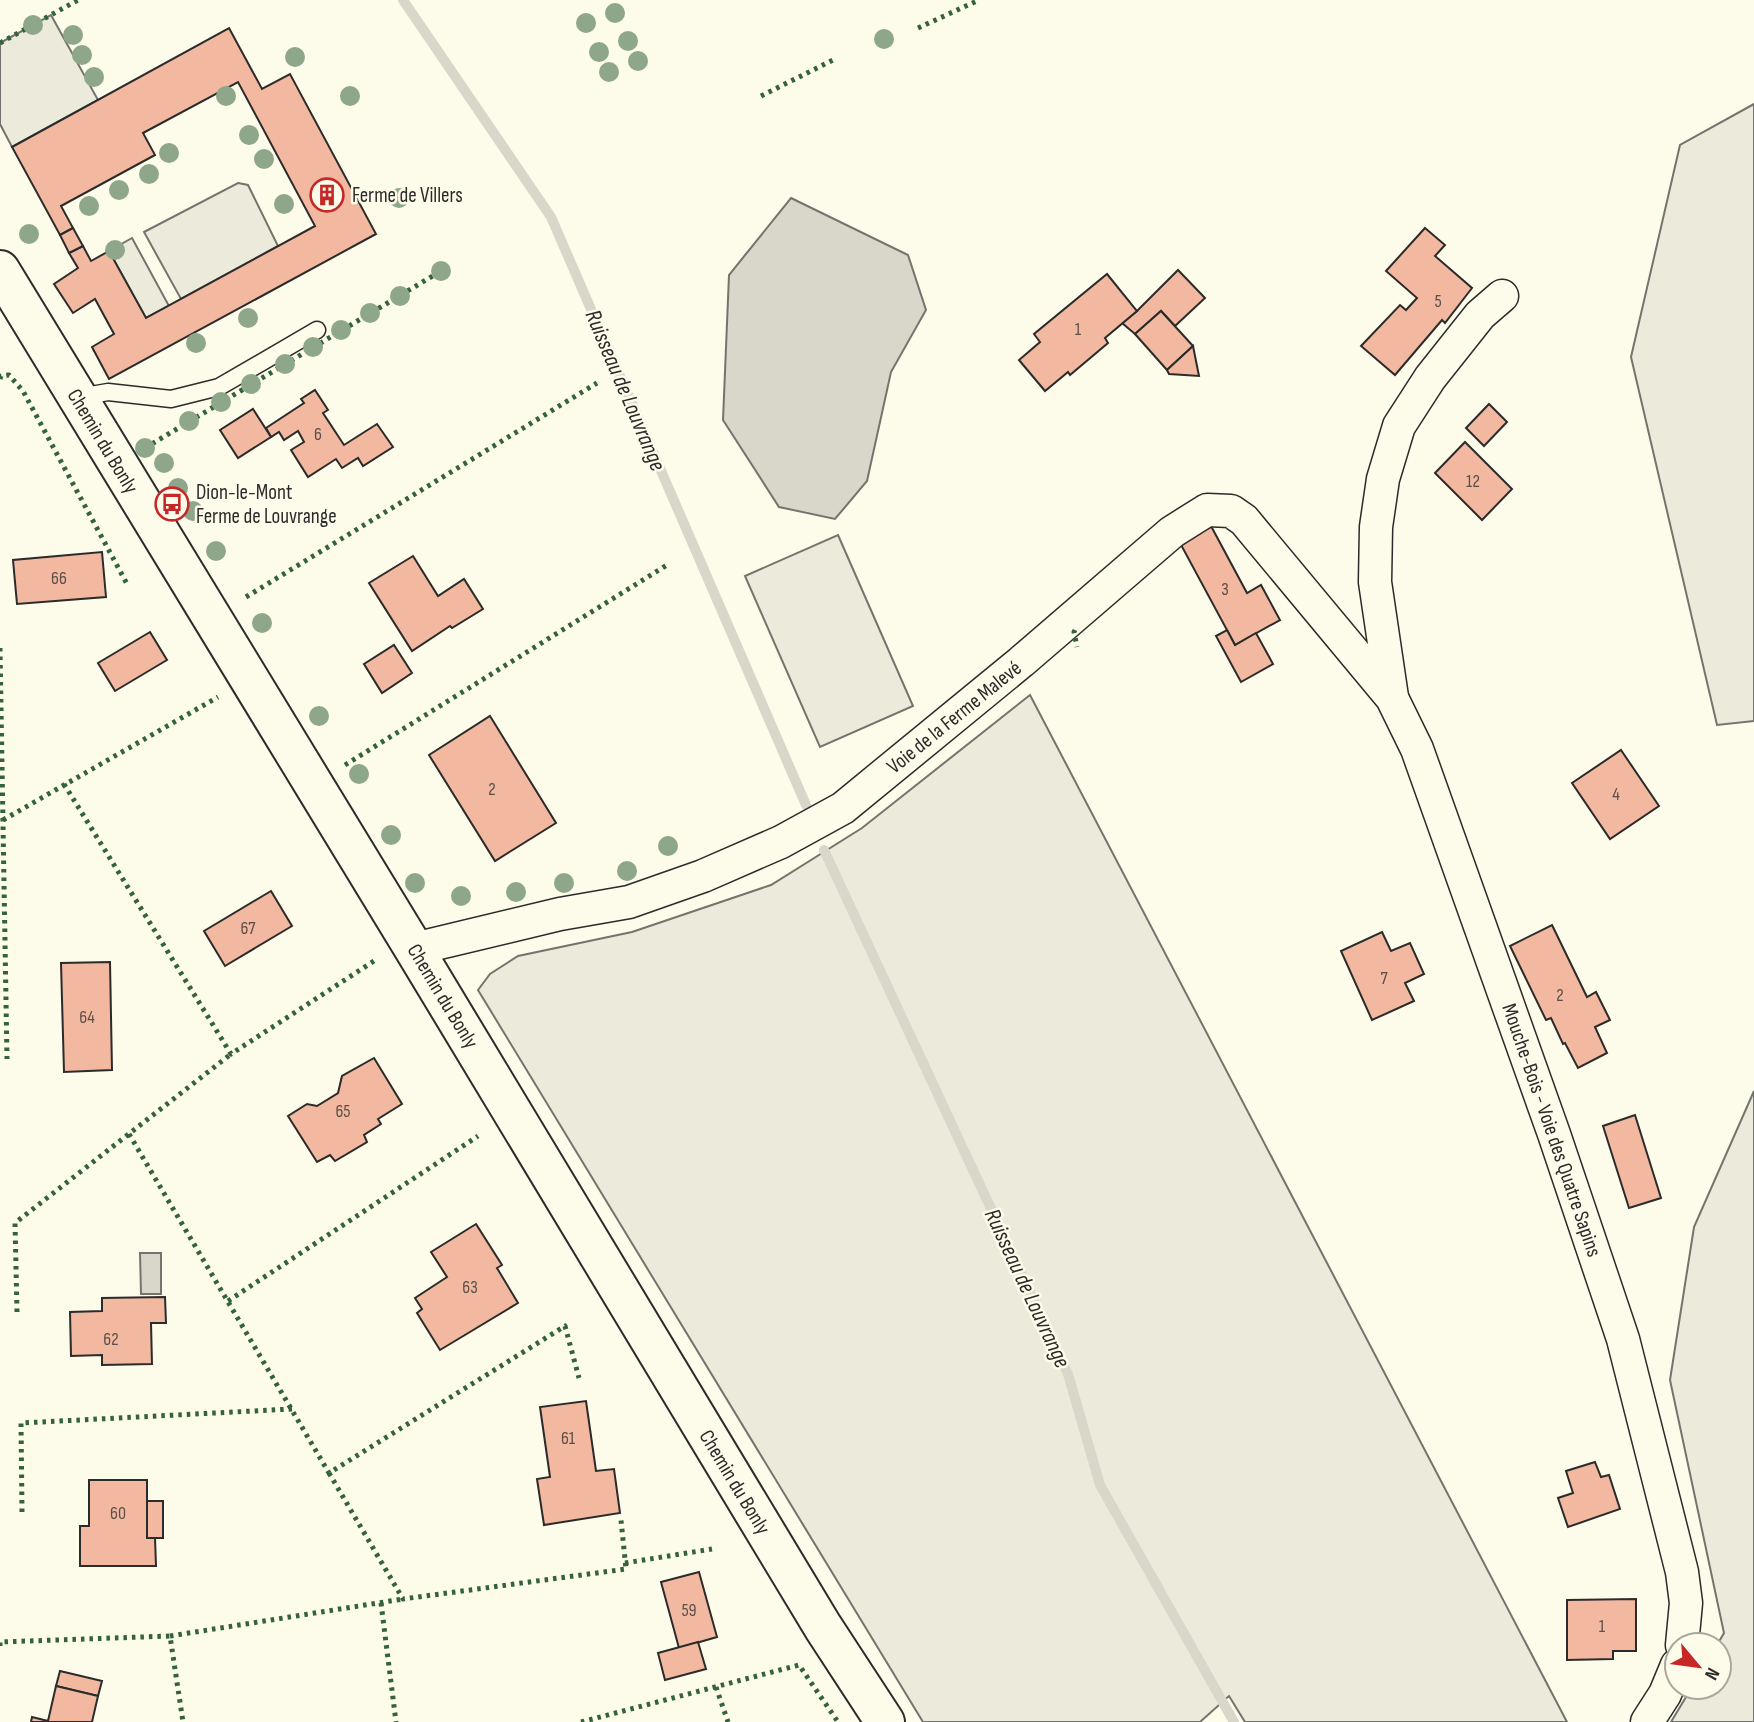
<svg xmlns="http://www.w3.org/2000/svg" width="1754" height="1722" font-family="'Sofia Sans Condensed',sans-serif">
	<rect width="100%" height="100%" fill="#fdfbea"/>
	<g fill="#ecebdb" stroke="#74746e" stroke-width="2">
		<polygon points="1754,104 1754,721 1717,725 1631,357 1680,145"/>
		<polygon points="238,183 248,185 278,246 181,299 144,232"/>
		<polygon points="132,238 169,306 146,318 109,251"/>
		<polygon points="838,535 913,706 820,747 745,576"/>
		<polygon points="1030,695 1567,1722 1245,1722 1229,1696 1200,1722 923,1722 478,990 490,974 518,956 632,932 771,885 862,828"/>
		<polygon points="1754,1091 1754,1722 1671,1722 1692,1687 1719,1687 1719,1645 1717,1645 1724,1633 1670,1380 1694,1227"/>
	</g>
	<polygon fill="#eceadb" stroke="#74746e" stroke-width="2" points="51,15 98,100 12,147 0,124 0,43"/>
	<g fill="#d8d7c9" stroke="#74746e" stroke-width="2">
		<polygon points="791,198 908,255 926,310 891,372 867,481 835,519 779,507 723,420 729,275"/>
		<polygon points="140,1253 161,1253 161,1294 141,1294"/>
	</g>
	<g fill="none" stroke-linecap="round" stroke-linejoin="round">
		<g stroke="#d8d7c9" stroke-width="10">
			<polyline points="403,0 551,217 806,805"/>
			<polyline points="824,850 1068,1374 1100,1485 1234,1722"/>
		</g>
	</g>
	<g fill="#f2b8a0" stroke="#2b2b2b" stroke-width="2">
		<polygon points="229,28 262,89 290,74 376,234 109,379 92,347 114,334 95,299 73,313 54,284 78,268 69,253 83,246 91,261 109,251 146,318 315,226 238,82 143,133 155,155 61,206 73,228 60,235 12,147"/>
		<polygon points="73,228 83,246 69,253 60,235"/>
		<polygon points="1425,228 1445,245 1435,256 1472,288 1445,323 1442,320 1395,375 1361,346 1400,305 1406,310 1417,298 1386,271"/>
		<polygon points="1178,270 1205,298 1175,326 1161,311 1135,334 1122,323 1137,311"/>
		<polygon points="1107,274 1137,311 1105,338 1108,343 1070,375 1068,372 1045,391 1019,360 1040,342 1034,334"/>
		<polygon points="1161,311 1193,346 1167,370 1135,334"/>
		<polygon points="1193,346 1199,376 1169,374 1167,370"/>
		<polygon points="315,390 328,410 323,413 344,445 377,424 393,447 363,466 358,458 342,468 336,459 308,477 291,450 304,442 298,431 284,440 279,432 271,437 266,428 304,403 301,399"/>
		<polygon points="1489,404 1507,422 1484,446 1466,428"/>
		<polygon points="253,409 271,437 238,458 220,430"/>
		<polygon points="1465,442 1512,489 1482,520 1435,473"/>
		<polygon points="1211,526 1247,593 1261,585 1280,620 1235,645 1180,543"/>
		<polygon points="102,552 106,597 17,604 13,560"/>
		<polygon points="413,556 438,596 464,579 483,609 452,628 450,626 412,651 369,583"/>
		<polygon points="1227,630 1235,645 1256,633 1273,664 1241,682 1216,636"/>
		<polygon points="150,632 167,660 115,691 98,663"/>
		<polygon points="394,645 412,673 382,693 364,664"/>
		<polygon points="490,716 556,823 495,861 429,755"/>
		<polygon points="1621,750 1659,806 1610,839 1572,783"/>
		<polygon points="271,891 292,926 225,966 204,931"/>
		<polygon points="1552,925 1587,997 1596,992 1610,1020 1595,1027 1607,1053 1578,1068 1565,1043 1563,1044 1551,1018 1546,1020 1510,946"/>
		<polygon points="1382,932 1391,951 1410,943 1424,974 1405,983 1414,1001 1372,1020 1341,951"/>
		<polygon points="110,962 112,1070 64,1072 61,963"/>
		<polygon points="374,1058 402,1104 378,1119 381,1124 364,1135 367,1142 335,1161 330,1155 317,1162 288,1116 307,1104 317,1106 338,1093 342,1076"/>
		<polygon points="1635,1115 1661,1198 1629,1208 1603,1126"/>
		<polygon points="476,1224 502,1265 497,1268 518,1303 440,1350 417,1313 422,1309 415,1298 447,1277 431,1252"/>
		<polygon points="165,1297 166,1323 151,1323 152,1364 102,1365 102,1355 71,1356 70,1312 102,1311 102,1298"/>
		<polygon points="586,1401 596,1471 614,1469 620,1513 544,1525 537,1479 550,1477 540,1407"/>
		<polygon points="1595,1462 1601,1477 1609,1475 1620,1509 1568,1527 1558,1498 1573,1493 1566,1471"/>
		<polygon points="89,1480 147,1480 147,1538 155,1538 156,1566 80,1566 80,1526 89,1526"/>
		<rect x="147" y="1501" width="16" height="37"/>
		<polygon points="699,1572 717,1637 679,1648 661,1582"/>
		<polygon points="1636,1599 1636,1651 1613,1651 1613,1659 1567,1660 1567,1600"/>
		<polygon points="698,1642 706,1669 665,1680 658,1653"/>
		<polygon points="60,1671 102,1681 98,1696 56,1686"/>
		<polygon points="56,1686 98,1696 92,1722 31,1722 32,1717 48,1721"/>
	</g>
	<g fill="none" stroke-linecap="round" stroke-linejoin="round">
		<defs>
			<polyline id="lane" points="79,397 108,392 171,399 219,387 317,330"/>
			<g id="street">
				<polyline points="1392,697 1375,582 1376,527 1383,479 1399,426 1430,378 1480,315 1502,296"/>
				<polyline points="414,949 560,914 629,902 703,876 781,842 843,808 1021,662 1172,532 1207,510 1231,511 1244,520 1392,698 1417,749 1554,1134 1623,1339 1682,1572 1686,1603 1682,1645"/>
				<polyline points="1647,1722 1665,1694 1677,1665"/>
			</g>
			<polyline id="secondary" points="0,270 414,949 823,1627 885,1722"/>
		</defs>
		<use href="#lane" stroke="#2b2b2b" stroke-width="19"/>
		<use href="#street" stroke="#2b2b2b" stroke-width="35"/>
		<use href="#secondary" stroke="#2b2b2b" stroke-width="42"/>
		<use href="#lane" stroke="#fdfbea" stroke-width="16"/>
		<use href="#street" stroke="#fdfbea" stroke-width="32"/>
		<use href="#secondary" stroke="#fdfbea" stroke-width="38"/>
		<g stroke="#34623c" stroke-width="5" stroke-dasharray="3.5 5" stroke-linecap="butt">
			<polyline points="918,28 979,0"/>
			<polyline points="0,43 78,0"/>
			<polyline points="761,96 837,58"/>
			<polyline points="0,379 1,376 9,375 23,391 127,584"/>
			<polyline points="145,448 451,265"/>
			<polyline points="246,597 597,383"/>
			<polyline points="1075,630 1074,632 1077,647"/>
			<polyline points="0,648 7,1059"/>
			<polyline points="345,765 667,565"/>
			<polyline points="64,784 231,1054 377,959"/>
			<polyline points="3,820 218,697"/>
			<polyline points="129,1134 329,1473 565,1326 579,1378"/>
			<polyline points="228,1301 478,1136"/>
			<polyline points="17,1312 15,1223 231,1054"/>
			<polyline points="329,1473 403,1599 626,1569 621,1520"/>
			<polyline points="22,1512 21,1423 292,1409"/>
			<polyline points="625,1563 712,1549"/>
			<polyline points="381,1603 396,1722"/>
			<polyline points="170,1636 403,1599"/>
			<polyline points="0,1646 0,1642 170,1636 183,1722"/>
			<polyline points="716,1687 728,1722"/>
			<polyline points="581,1722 799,1665 838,1722"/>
		</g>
	</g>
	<g fill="#8ea78a">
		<circle cx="615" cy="13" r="10"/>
		<circle cx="586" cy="23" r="10"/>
		<circle cx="33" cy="25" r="10"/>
		<circle cx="73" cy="35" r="10"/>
		<circle cx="884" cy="39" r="10"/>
		<circle cx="628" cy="41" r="10"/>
		<circle cx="599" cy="52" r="10"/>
		<circle cx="82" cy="55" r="10"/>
		<circle cx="295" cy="57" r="10"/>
		<circle cx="638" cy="61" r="10"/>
		<circle cx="609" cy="72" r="10"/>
		<circle cx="94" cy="77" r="10"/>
		<circle cx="226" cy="96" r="10"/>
		<circle cx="350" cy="96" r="10"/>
		<circle cx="249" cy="135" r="10"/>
		<circle cx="169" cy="153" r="10"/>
		<circle cx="264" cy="159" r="10"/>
		<circle cx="149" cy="174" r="10"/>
		<circle cx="119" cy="190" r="10"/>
		<circle cx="399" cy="198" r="10"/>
		<circle cx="284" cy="204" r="10"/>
		<circle cx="89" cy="206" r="10"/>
		<circle cx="29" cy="234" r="10"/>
		<circle cx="115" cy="250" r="10"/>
		<circle cx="441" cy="271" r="10"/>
		<circle cx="400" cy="296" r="10"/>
		<circle cx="370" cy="313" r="10"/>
		<circle cx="248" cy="318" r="10"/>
		<circle cx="341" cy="330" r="10"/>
		<circle cx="196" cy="343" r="10"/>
		<circle cx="313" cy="347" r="10"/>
		<circle cx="285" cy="364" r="10"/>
		<circle cx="251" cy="384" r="10"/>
		<circle cx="221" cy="402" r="10"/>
		<circle cx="189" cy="421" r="10"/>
		<circle cx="145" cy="448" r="10"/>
		<circle cx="164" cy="463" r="10"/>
		<circle cx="178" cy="488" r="10"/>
		<circle cx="193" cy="511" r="10"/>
		<circle cx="216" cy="551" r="10"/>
		<circle cx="262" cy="623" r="10"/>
		<circle cx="319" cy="716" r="10"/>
		<circle cx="359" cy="774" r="10"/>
		<circle cx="391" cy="835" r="10"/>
		<circle cx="668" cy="846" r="10"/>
		<circle cx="627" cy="871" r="10"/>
		<circle cx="415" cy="883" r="10"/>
		<circle cx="564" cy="883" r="10"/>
		<circle cx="516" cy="892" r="10"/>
		<circle cx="461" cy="896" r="10"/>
	</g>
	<defs>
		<symbol id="building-ring" viewBox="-11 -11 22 22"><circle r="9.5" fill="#fdfbea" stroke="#c62828" stroke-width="1.5"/><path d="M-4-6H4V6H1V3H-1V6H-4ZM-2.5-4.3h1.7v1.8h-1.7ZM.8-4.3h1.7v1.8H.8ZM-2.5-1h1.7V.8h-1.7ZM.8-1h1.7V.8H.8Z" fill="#c62828"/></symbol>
		<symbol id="bus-ring" viewBox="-11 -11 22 22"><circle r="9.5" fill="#fdfbea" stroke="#c62828" stroke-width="1.5"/><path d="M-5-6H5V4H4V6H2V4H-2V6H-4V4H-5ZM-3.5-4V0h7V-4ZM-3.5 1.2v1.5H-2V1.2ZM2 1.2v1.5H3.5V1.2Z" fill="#c62828"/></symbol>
	</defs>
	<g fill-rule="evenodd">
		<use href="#building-ring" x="308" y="176" width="38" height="38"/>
		<use href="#bus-ring" x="153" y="485" width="38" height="38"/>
	</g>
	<g text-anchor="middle" stroke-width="5" stroke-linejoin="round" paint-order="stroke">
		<g font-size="18" fill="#5d4e48">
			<text x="1438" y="307">5</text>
			<text x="1078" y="335">1</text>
			<text x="318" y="440">6</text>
			<text x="1473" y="487">12</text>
			<text x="59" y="584">66</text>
			<text x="1225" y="595">3</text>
			<text x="492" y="795">2</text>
			<text x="1616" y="800">4</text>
			<text x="248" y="934">67</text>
			<text x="1384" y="984">7</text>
			<text x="1560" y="1001">2</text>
			<text x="87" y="1023">64</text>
			<text x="343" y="1117">65</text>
			<text x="470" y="1293">63</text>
			<text x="111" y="1345">62</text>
			<text x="568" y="1444">61</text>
			<text x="118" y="1519">60</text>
			<text x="689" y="1616">59</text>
			<text x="1602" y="1632">1</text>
		</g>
		<g font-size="21" fill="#2b2b2b" stroke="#fdfbea" text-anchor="start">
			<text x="352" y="202">Ferme de Villers</text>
			<text x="196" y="499">Dion-le-Mont<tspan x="196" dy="24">Ferme de Louvrange</tspan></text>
		</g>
		<g font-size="21" fill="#2b2b2b" stroke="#fdfbea">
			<text transform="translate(103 441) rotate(59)" y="7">Chemin du Bonly</text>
			<text transform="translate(954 717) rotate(-39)" y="7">Voie de la Ferme Malevé</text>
			<text transform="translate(443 996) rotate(59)" y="7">Chemin du Bonly</text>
			<text transform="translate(1552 1130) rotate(71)" y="7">Mouche-Bois - Voie des Quatre Sapins</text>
			<text transform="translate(735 1482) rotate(59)" y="7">Chemin du Bonly</text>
		</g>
		<g font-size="23" font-style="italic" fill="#2b2b2b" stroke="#fdfbea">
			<text transform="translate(626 390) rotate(67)" y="8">Ruisseau de Louvrange</text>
			<text transform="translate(1028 1288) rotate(65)" y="8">Ruisseau de Louvrange</text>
		</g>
	</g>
	<g transform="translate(1698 1666) rotate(119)"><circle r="33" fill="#fdfbea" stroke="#a9a89e" stroke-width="2"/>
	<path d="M0-5L12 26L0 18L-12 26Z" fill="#c62828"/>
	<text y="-10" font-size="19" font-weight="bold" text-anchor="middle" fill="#2b2b2b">N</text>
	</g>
</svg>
